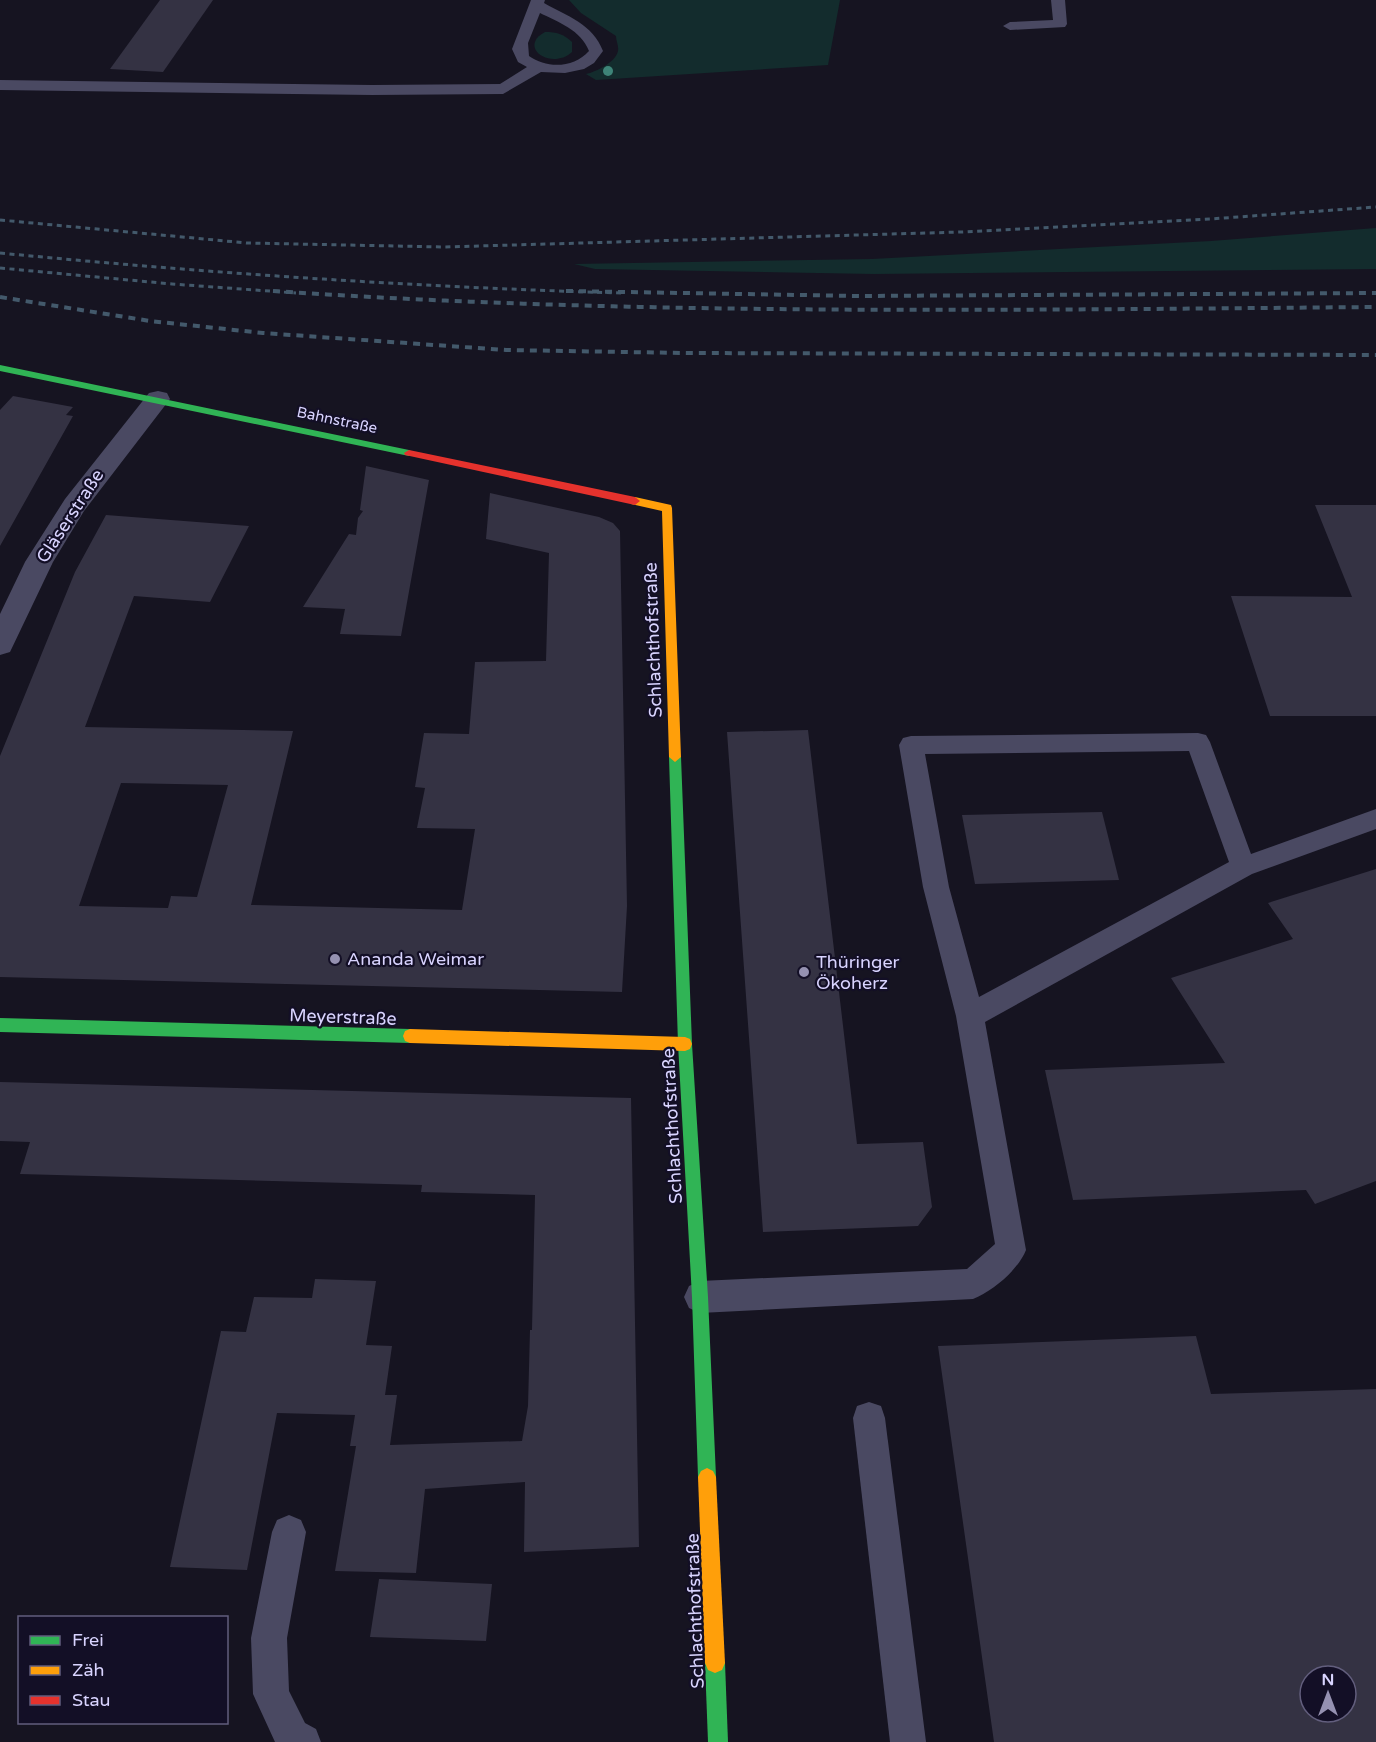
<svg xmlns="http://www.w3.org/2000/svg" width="1376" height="1742" font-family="'Varela Round',sans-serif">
	<rect width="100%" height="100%" fill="#161421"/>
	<g fill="#132c2d">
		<path d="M569 0H840L828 65 596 80 586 74C596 72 616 62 618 51 619 46 616 41 616 36L581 13Z"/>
		<path d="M545 32C557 32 563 34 572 42V52C551 71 517 47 545 32Z"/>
		<polygon points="1376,228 1376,269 874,274 595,269 574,264 872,259 1211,241"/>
	</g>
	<g fill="#343243" fill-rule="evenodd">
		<polygon points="160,0 213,0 163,72 110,69"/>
		<polygon points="13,396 73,407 66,415 73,416 0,546 0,410"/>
		<polygon points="366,466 429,480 401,636 340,634 345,609 303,607 349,534 356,535 358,518 363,511 360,510"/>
		<path d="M490 493 599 517 613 523 620 531 627 906 622 992 0 977V756L75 572 106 515 249 526 210 602 134 596 85 727 293 731 251 905 462 910 475 829 417 828 425 788 415 787 424 733 469 734 475 662 546 661 549 553 486 539ZM121 783 228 785 197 897 171 896 168 908 79 906Z"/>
		<polygon points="1315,505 1376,505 1376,716 1270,716 1231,596 1352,597"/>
		<polygon points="808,730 857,1144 923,1142 932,1207 918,1226 763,1232 727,732"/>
		<polygon points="1102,812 1119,880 975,884 962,815"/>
		<polygon points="1376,869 1376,1181 1315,1204 1306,1190 1073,1200 1045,1070 1225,1063 1171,978 1293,939 1268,903"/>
		<polygon points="0,1082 631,1098 639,1547 524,1552 525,1482 425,1489 416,1573 335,1571 356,1446 350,1446 355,1415 277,1413 247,1570 170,1567 221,1331 246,1332 254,1297 312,1298 315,1279 376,1281 366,1345 392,1346 385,1395 397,1395 390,1445 522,1441 528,1406 530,1330 532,1330 535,1195 421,1192 422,1185 20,1174 30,1142 0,1141"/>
		<path d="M1196 1336 1211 1394 1376 1389V1742H994L938 1346ZM1310 1676H1346V1712H1310Z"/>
		<polygon points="379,1579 492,1584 486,1641 370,1637"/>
	</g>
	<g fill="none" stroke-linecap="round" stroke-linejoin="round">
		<g fill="#4a4962" fill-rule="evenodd">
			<path d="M531 0H545L544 3C567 16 593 24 603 51L594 63 584 69 565 73 541 72 503 94 372 95 0 90V80L372 85 500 84 527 67 518 62 512 49ZM540 13C558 22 581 30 589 51 574 68 547 69 529 56L528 43Z"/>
			<polygon points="1051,0 1065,0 1067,24 1065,27 1010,30 1003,26 1010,22 1053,20"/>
			<path d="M1198 733 1206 735 1210 742 1251 854 1376 809V829L1252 874 985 1022 1026 1250C1018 1270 993 1291 973 1299L700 1313 689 1308 684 1297 689 1286 700 1281 967 1269 995 1244 956 1016 923 887 899 745 903 738 911 736ZM1189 751 1229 862 979 997 949 887 925 754Z"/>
			<polygon points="869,1402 881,1406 885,1418 926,1742 890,1742 853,1418 857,1406"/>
			<polygon points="289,1515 301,1520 306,1532 287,1638 289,1691 305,1723 316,1729 321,1742 275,1742 253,1694 251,1638 272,1532 277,1520"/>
		</g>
		<polygon fill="#4a4962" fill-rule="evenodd" points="158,391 167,393 170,399 84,511 53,562 10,652 0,655 0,614 25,562 65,499 149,393"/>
		<g fill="#30b455" fill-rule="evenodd">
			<polygon points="0,365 409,450 414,453 409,456 0,371"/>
			<polygon points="675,752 681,757 692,1044 708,1297 716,1477 713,1483 707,1486 701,1483 698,1477 692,1297 678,1044 669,757"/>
			<polygon points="0,1018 410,1029 415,1031 417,1036 415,1041 410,1043 0,1032"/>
			<polygon points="715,1653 722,1656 725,1663 728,1742 708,1742 705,1663 708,1656"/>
		</g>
		<g fill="#ff9f0a" fill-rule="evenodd">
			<polygon points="635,497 671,505 672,508 681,757 675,762 669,757 662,511 631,504 630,501"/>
			<polygon points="410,1029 685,1037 690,1039 692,1044 690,1049 685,1051 410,1043 405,1041 403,1036 405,1031"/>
			<polygon points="707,1468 713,1471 716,1477 725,1663 722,1670 715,1673 708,1670 705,1663 698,1477 701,1471"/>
		</g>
		<polygon fill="#e5322d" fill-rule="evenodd" points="409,450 635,497 640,501 635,505 405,455 404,453"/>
		<g stroke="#43596b" stroke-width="3" stroke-dasharray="5 4.5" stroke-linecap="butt">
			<polyline points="0,220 247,243 444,247 961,232 1210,219 1376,207"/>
			<path d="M0 253C207 273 413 287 621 293"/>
			<polyline points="0,268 172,284 296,293"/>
		</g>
		<g stroke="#43596b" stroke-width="4" stroke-dasharray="7 6" stroke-linecap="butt">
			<path d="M273 291C640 316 1009 310 1376 307"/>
			<polyline points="566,291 859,296 1376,293"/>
			<polyline points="0,297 150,321 263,333 506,350 686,353 1376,355"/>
		</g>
	</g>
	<circle fill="#3e8478" cx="608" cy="71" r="5"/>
	<g fill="#9591b1" stroke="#130f26" stroke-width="2">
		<circle cx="335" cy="959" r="6"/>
		<circle cx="804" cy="972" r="6"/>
	</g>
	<g text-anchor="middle" stroke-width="4.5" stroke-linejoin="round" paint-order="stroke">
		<g font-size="15" fill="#d9d4ff" stroke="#130f26">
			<text transform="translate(337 420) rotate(12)" y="5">Bahnstraße</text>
		</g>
		<g font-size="18" fill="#d9d4ff" stroke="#130f26">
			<text transform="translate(70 516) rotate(-57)" y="6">Gläserstraße</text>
			<text transform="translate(653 640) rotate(-92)" y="6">Schlachthofstraße</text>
			<text transform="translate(343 1017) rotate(2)" y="6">Meyerstraße</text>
			<text transform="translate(672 1126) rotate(-93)" y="6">Schlachthofstraße</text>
			<text transform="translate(695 1611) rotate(-92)" y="6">Schlachthofstraße</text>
		</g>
		<g font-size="18" fill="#d9d4ff" stroke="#130f26" text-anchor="start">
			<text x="347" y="965">Ananda Weimar</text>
			<text x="816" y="968">Thüringer<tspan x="816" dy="21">Ökoherz</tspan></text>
		</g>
	</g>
	<rect x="18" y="1616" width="210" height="108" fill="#130f26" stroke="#625e7d" stroke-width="1.5"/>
	<rect x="30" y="1636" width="30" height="9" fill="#30b455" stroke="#625e7d" stroke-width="1.5"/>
	<text x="72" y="1646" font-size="18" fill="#d9d4ff">Frei</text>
	<rect x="30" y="1666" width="30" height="9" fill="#ff9f0a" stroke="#625e7d" stroke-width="1.5"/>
	<text x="72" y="1676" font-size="18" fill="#d9d4ff">Zäh</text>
	<rect x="30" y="1696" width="30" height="9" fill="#e5322d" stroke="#625e7d" stroke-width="1.5"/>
	<text x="72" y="1706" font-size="18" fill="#d9d4ff">Stau</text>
	<g transform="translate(1328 1694)"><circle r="28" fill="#130f26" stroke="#625e7d" stroke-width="1.5"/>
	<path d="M0-4.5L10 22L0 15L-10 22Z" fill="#9591b1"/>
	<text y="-9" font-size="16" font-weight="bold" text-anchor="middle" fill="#d9d4ff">N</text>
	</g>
</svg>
